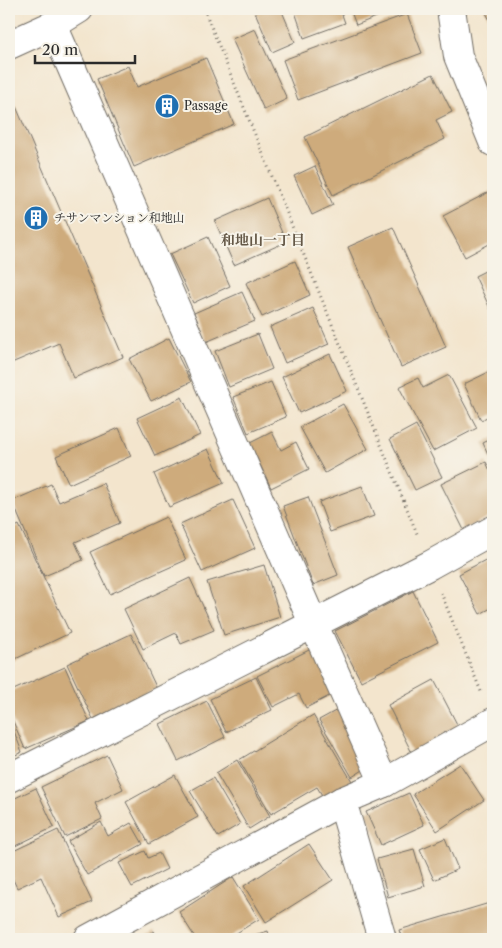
<svg xmlns="http://www.w3.org/2000/svg" width="502" height="948" font-family="'Libre Caslon Text','Noto Serif JP',serif">
	<rect width="100%" height="100%" fill="#f7f3e8"/>
	<filter id="ink" filterUnits="userSpaceOnUse"><feTurbulence type="fractalNoise" baseFrequency=".02" numOctaves="2"/><feDisplacementMap in="SourceGraphic" scale="10" xChannelSelector="R" yChannelSelector="G"/><feConvolveMatrix kernelMatrix="1 2 1 2 8 2 1 2 1" color-interpolation-filters="sRGB"/></filter>
	<filter id="wash" filterUnits="userSpaceOnUse"><feTurbulence type="fractalNoise" baseFrequency=".0096" numOctaves="4" result="noise"/><feDisplacementMap in="SourceGraphic" scale="20" xChannelSelector="R" yChannelSelector="G"/><feGaussianBlur stdDeviation="1.12" result="paint"/><feColorMatrix in="noise" values="0 0 0 0 0 0 0 0 0 0 0 0 0 0 0 0 0 1.4 0 .05"/><feComposite in="paint" operator="in"/></filter>
	<g filter="url(#wash)">
		<rect width="100%" height="100%" fill="#f3e5cd"/>
		<g id="blocks">
			<g fill="#ceab7c">
				<polygon points="263,9 281,9 295,42 272,52 255,12"/>
				<polygon points="294,9 340,9 345,23 304,38"/>
				<polygon points="350,9 391,9 392,11 356,25"/>
				<polygon points="484,9 493,9 493,26"/>
				<polygon points="407,14 422,53 298,100 283,60"/>
				<polygon points="255,29 287,99 264,110 232,39"/>
				<polygon points="206,58 234,124 134,167 97,79 128,66 137,87"/>
				<polygon points="433,74 452,112 436,120 445,139 333,195 305,137"/>
				<polygon points="9,90 123,357 74,378 59,343 9,364"/>
				<polygon points="315,166 333,205 312,215 294,176"/>
				<polygon points="491,191 493,196 493,242 465,257 443,216"/>
				<polygon points="267,198 286,242 234,265 215,221"/>
				<polygon points="393,227 446,347 401,367 348,247"/>
				<polygon points="208,237 230,286 193,303 170,254"/>
				<polygon points="295,261 310,295 262,317 246,283"/>
				<polygon points="493,267 493,315 475,276"/>
				<polygon points="242,292 255,321 206,342 194,313"/>
				<polygon points="313,308 329,344 285,363 270,327"/>
				<polygon points="258,334 272,369 229,387 215,351"/>
				<polygon points="169,338 191,382 151,401 129,359"/>
				<polygon points="330,354 347,391 299,413 282,377"/>
				<polygon points="493,370 493,414 481,420 464,384"/>
				<polygon points="449,375 477,428 433,451 399,387 418,378 423,388"/>
				<polygon points="271,382 286,417 248,433 233,397"/>
				<polygon points="182,397 200,435 155,456 137,418"/>
				<polygon points="343,404 368,449 325,473 300,427"/>
				<polygon points="416,425 442,477 415,490 390,439"/>
				<polygon points="119,428 131,456 69,484 56,456"/>
				<polygon points="272,432 281,450 296,442 309,469 271,488 250,443"/>
				<polygon points="493,438 493,465 483,443"/>
				<polygon points="208,449 224,483 169,507 154,474"/>
				<polygon points="486,462 493,477 493,514 464,530 441,484"/>
				<polygon points="103,483 120,523 75,542 83,560 44,576 12,501 51,484 59,502"/>
				<polygon points="362,486 374,516 330,532 319,502"/>
				<polygon points="308,497 338,575 313,585 283,506"/>
				<polygon points="233,500 255,548 202,572 180,524"/>
				<polygon points="166,517 186,560 110,594 90,552"/>
				<polygon points="19,525 70,633 9,662 9,530"/>
				<polygon points="493,556 493,607 480,614 459,574"/>
				<polygon points="264,565 280,617 224,635 207,582"/>
				<polygon points="190,578 214,630 181,644 176,633 143,649 124,609"/>
				<polygon points="413,591 438,642 361,681 335,631"/>
				<polygon points="131,634 157,689 93,719 67,664"/>
				<polygon points="313,648 335,693 306,708 299,694 273,707 257,676"/>
				<polygon points="65,667 89,721 25,749 9,712 9,692"/>
				<polygon points="256,677 272,710 226,732 210,699"/>
				<polygon points="434,680 459,728 412,753 388,705"/>
				<polygon points="207,701 225,737 178,761 160,724"/>
				<polygon points="339,709 371,765 352,777 319,720"/>
				<polygon points="313,715 353,783 325,800 317,787 271,814 239,760"/>
				<polygon points="9,718 22,752 9,758"/>
				<polygon points="107,755 123,789 95,803 102,819 65,837 41,787"/>
				<polygon points="237,760 270,816 249,829 216,773"/>
				<polygon points="460,764 484,800 437,831 413,794"/>
				<polygon points="175,775 198,817 149,844 126,802"/>
				<polygon points="213,778 240,824 218,837 190,791"/>
				<polygon points="36,788 54,827 9,849 9,801"/>
				<polygon points="409,793 424,825 381,845 366,812"/>
				<polygon points="101,822 108,836 131,823 143,844 87,875 68,841"/>
				<polygon points="58,830 92,902 59,917 41,877 17,888 9,871 9,853"/>
				<polygon points="445,838 458,869 434,880 420,849"/>
				<polygon points="309,844 333,880 266,922 244,886"/>
				<polygon points="414,849 425,886 388,897 377,859"/>
				<polygon points="145,851 148,858 159,853 167,869 132,887 119,863"/>
				<polygon points="233,877 259,919 227,939 196,939 179,912"/>
				<polygon points="493,902 493,939 402,939 399,930"/>
				<polygon points="154,931 158,939 140,939"/>
				<polygon points="268,931 270,939 241,939"/>
			</g>
		</g>
	</g>
	<g filter="url(#ink)">
		<use href="#blocks" fill-opacity="0" stroke="#716c64" stroke-width="1"/>
		<g fill="none" stroke-linecap="round" stroke-linejoin="round">
			<defs>
				<g id="minor">
					<polyline points="451,9 458,56 493,142"/>
					<polyline points="53,25 313,623 384,783"/>
					<polyline points="9,45 53,25 79,9"/>
					<polyline points="9,778 430,565 493,530"/>
					<polyline points="342,801 382,939"/>
					<polyline points="88,939 342,801 384,783 493,722"/>
				</g>
			</defs>
			<use href="#minor" stroke="#716c64" stroke-width="30"/>
			<g stroke="#716c64" stroke-width="3" stroke-dasharray="1 4" stroke-linecap="butt">
				<polyline points="204,9 418,536"/>
				<polyline points="441,593 482,694"/>
			</g>
			<use href="#minor" stroke="#fff" stroke-width="28"/>
		</g>
	</g>
	<defs>
		<symbol id="building-disc" viewBox="-11 -11 22 22"><circle r="9.5" fill="#1f6fb2" stroke="#f7f3e8"/><path d="M-4-6H4V6H1V3H-1V6H-4ZM-2.5-4.3h1.7v1.8h-1.7ZM.8-4.3h1.7v1.8H.8ZM-2.5-1h1.7V.8h-1.7ZM.8-1h1.7V.8H.8Z" fill="#fff"/></symbol>
	</defs>
	<g fill-rule="evenodd">
		<use href="#building-disc" x="153" y="92" width="28" height="28"/>
		<use href="#building-disc" x="22" y="204" width="28" height="28"/>
	</g>
	<g text-anchor="middle" stroke-width="4" stroke-linejoin="round" paint-order="stroke">
		<g font-size="12" fill="#2b2b2b" stroke="#f7f3e8" text-anchor="start">
			<text x="184" y="110">Passage</text>
			<text x="54" y="222">チサンマンション和地山</text>
		</g>
		<g font-size="14" font-weight="bold" fill="#645847" stroke="#f7f3e8">
			<text x="263" y="245">和地山一丁目</text>
		</g>
	</g>
	<rect width="502" height="948" fill="none" stroke="#f7f3e8" stroke-width="30"/>
	<path d="M35 55v8h100v-8" fill="none" stroke="#2b2b2b" stroke-width="2.5"/>
	<text x="42" y="55" font-size="15" fill="#2b2b2b" stroke="#f7f3e8" stroke-width="4" paint-order="stroke">20 m</text>
</svg>
